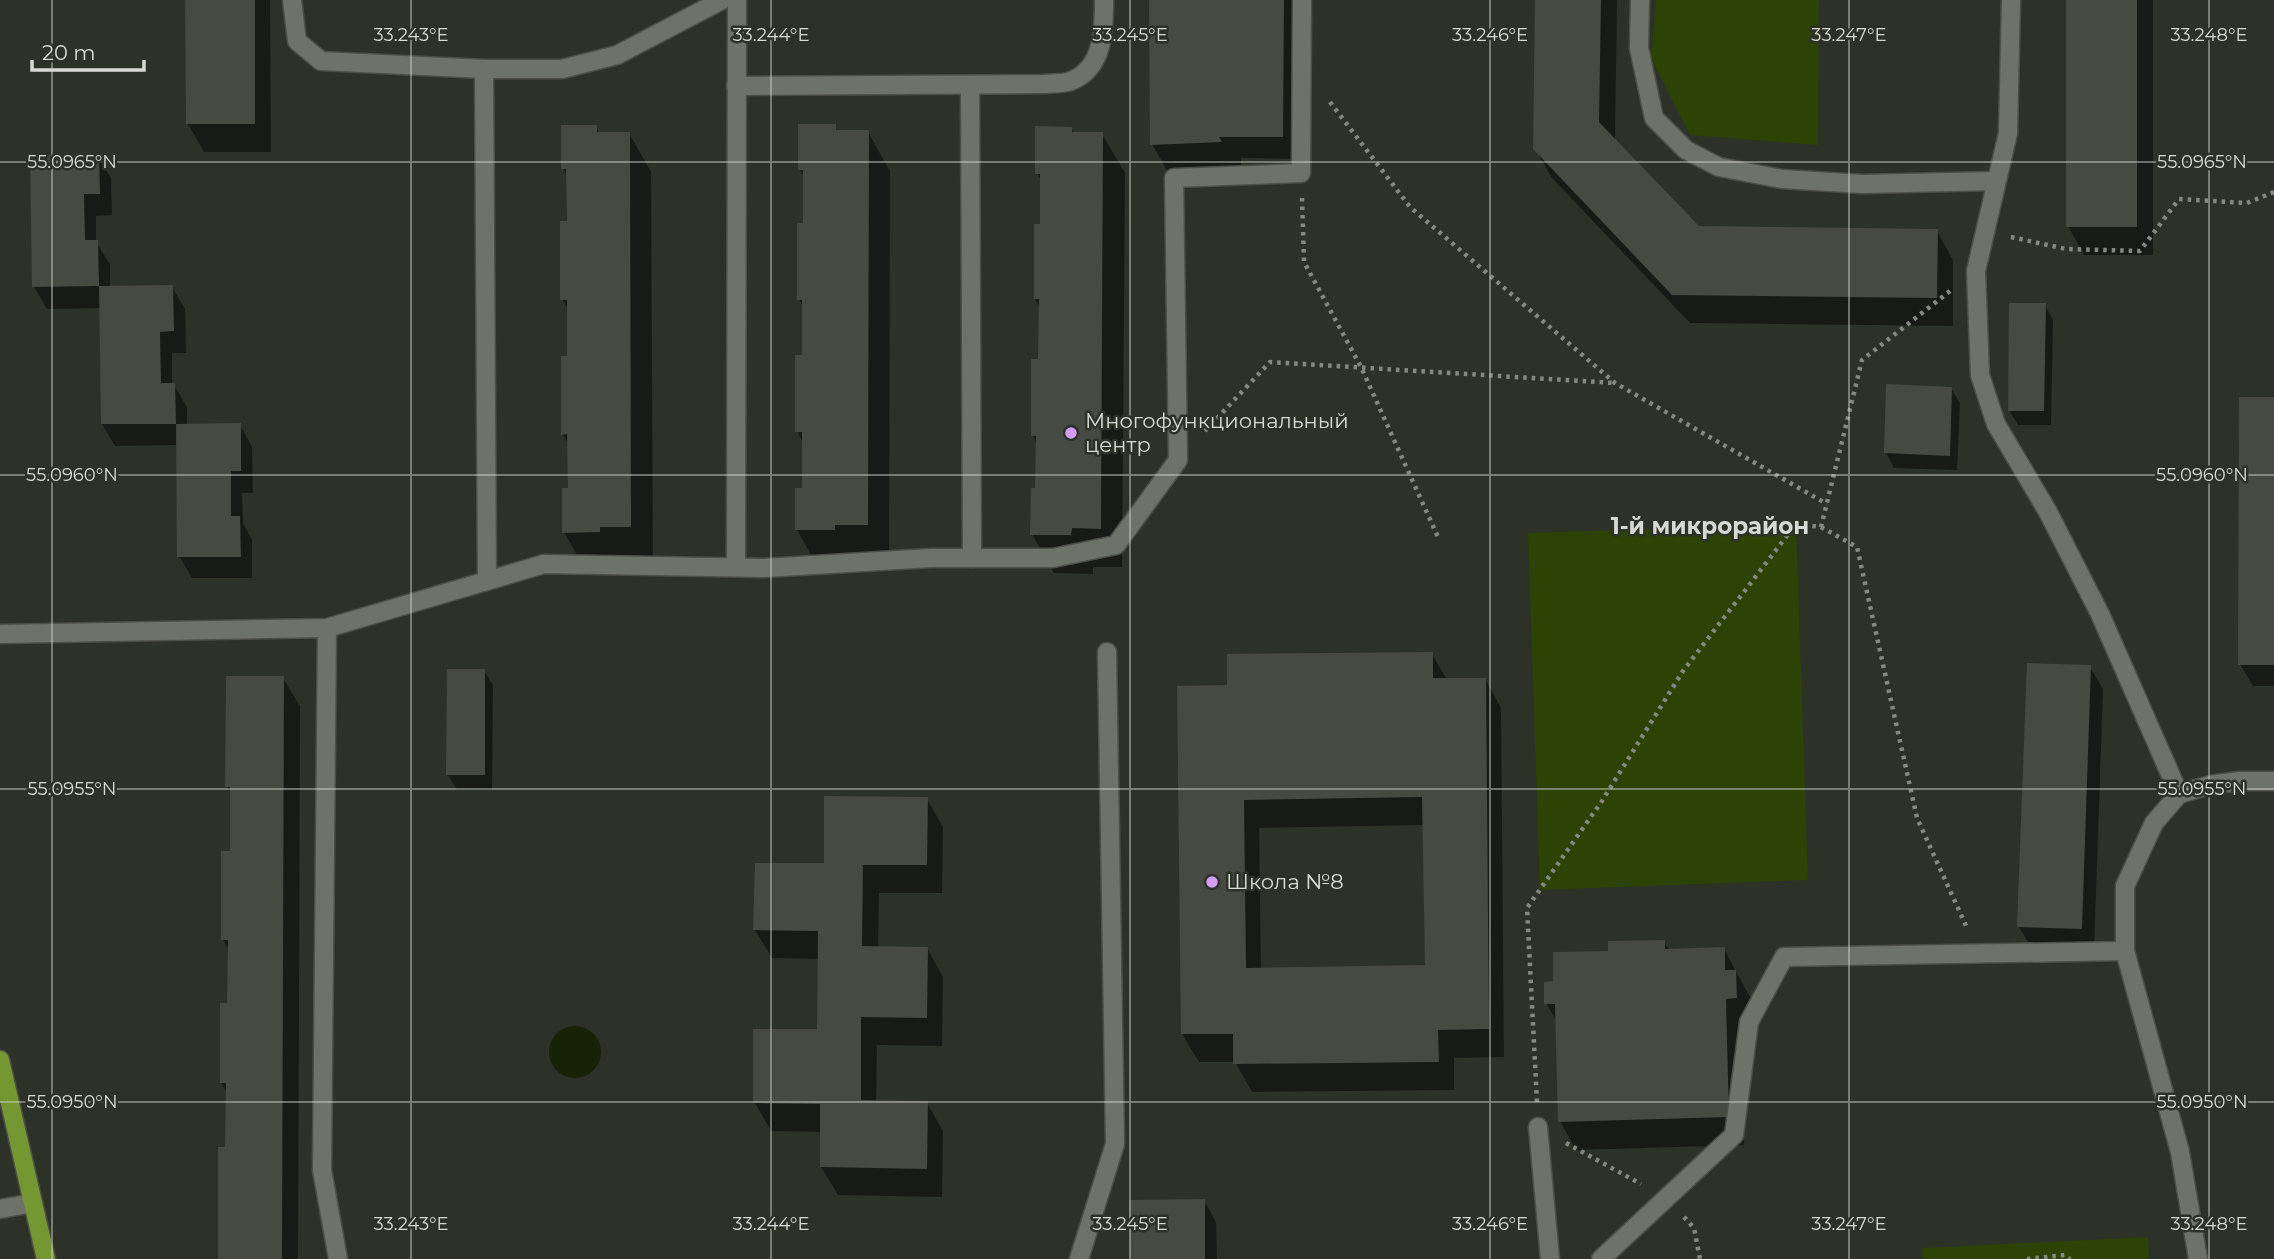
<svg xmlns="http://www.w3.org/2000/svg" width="2274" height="1259" font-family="Montserrat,sans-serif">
	<rect width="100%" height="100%" fill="#2d3229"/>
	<g fill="#2c4305">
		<polygon points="1656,0 1819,0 1818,145 1690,135 1651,58"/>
		<polygon points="1796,524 1808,880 1540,890 1528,533"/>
		<polygon points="2148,1237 2149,1259 1923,1259 1922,1248"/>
	</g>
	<circle fill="#172306" cx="575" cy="1052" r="26"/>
	<g fill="#0007" fill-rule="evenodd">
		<polygon points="187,0 270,0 271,152 204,152 188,124"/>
		<polygon points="1151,0 1296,0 1295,159 1241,158 1241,177 1174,183 1152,144"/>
		<polygon points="1537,0 1617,0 1615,140 1699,228 1937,231 1953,260 1953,326 1690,323 1552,178 1535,149"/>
		<polygon points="2068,0 2153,0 2153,255 2084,255 2068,226"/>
		<polygon points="800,126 835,126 838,132 868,132 890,171 889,563 819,569 797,530 803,489 803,443 797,431 803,357 804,308 799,299 805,224 805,179 800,170"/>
		<polygon points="596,127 599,133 629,133 651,172 653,565 586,571 564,532 569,489 569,445 563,435 569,358 569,311 562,299 568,223 568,178 563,168"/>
		<polygon points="1071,128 1074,134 1102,134 1125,173 1122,567 1093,567 1093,574 1054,573 1032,534 1037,490 1037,444 1033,436 1040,360 1040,307 1035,299 1041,226 1042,182 1037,173"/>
		<polygon points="98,156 111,178 112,215 96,216 96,242 110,264 110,287 172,287 185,309 186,353 172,353 172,385 174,385 187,407 187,425 240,425 252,447 253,493 242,493 243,523 252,540 252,578 192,578 179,556 178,445 115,446 102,424 101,308 47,309 34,287"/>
		<polygon points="2045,305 2053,320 2051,425 2018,425 2009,410"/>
		<polygon points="1951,388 1960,403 1957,470 1894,468 1886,453"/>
		<polygon points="2274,399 2274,686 2253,686 2240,664"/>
		<path d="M1432 654 1447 680 1485 679 1501 708 1504 1057 1454 1058V1090L1252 1092 1235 1062H1199L1182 1034 1229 687ZM1424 825 1427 967 1261 969 1259 828Z"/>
		<polygon points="2090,667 2103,689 2094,951 2032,949 2019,927"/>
		<polygon points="449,671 484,671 493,685 492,790 457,790 448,775"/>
		<polygon points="283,678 300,706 298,1259 220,1259 227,1149 227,1093 221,1083 229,1005 230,952 223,940 232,853 232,796 227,786"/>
		<polygon points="927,799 943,827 942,893 879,893 878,948 927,948 943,977 942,1046 877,1045 876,1102 927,1103 943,1131 942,1197 838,1195 821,1167 822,1132 771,1131 755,1103 818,1031 820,959 772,958 755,930 825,865"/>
		<polygon points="1664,942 1669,950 1724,949 1752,1001 1741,1027 1744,1145 1576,1150 1560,1121 1557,1022 1546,1003 1555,983 1610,953"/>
		<polygon points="1204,1200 1216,1222 1217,1259 1131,1259"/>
	</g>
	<g fill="#464a41" fill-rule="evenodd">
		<polygon points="185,0 255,0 255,124 186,124"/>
		<polygon points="1149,0 1284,0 1283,137 1219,137 1222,142 1150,145"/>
		<polygon points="1535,0 1601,0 1599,122 1699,226 1938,229 1937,298 1672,295 1533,149"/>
		<rect x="2066" y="0" width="71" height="227"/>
		<polygon points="798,124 836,124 836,130 869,130 868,525 835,525 835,530 795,530 795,488 802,488 802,432 795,432 795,355 802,355 802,300 797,300 797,223 803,223 803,170 798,170"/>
		<polygon points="561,125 597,125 597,132 630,132 631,527 600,527 600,532 562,533 562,488 568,488 567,434 561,435 561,356 567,356 567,300 560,300 560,221 567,221 566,169 561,169"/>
		<polygon points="1035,126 1072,127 1072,132 1103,132 1101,529 1072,528 1071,535 1030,535 1031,488 1035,488 1036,436 1031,436 1031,359 1038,359 1039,299 1034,299 1034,224 1040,224 1040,174 1035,174"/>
		<polygon points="99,154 100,194 84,194 85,240 98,240 99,286 32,287 30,155"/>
		<polygon points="173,285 174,331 160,332 161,383 175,383 176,424 101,424 99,286"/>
		<polygon points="2009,303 2046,303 2044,411 2008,411"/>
		<polygon points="1886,384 1952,387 1950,456 1884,453"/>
		<polygon points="2239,397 2274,397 2274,665 2238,665"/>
		<polygon points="241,423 241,471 231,471 231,516 240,516 241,557 177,557 176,424"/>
		<path d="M1433 652V678H1486L1489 1029 1438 1030 1439 1062 1233 1064V1034H1181L1177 686 1227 685V654ZM1422 797 1425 965 1246 968 1244 800Z"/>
		<polygon points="2027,663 2091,665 2082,929 2017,927"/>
		<polygon points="447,669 485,669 485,775 446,775"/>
		<polygon points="226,676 284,676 282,1259 218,1259 218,1147 225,1147 226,1083 220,1083 220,1003 227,1003 228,940 221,940 221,851 230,851 230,787 225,787"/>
		<polygon points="824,796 928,797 927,865 863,865 862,946 928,947 927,1018 861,1017 861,1100 928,1101 927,1169 820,1167 820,1104 753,1103 753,1029 817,1029 818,931 753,930 755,863 824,863"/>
		<polygon points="1665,940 1665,949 1725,947 1725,970 1736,970 1737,998 1726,999 1729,1117 1558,1122 1555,1004 1544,1004 1544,982 1553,981 1553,952 1608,951 1608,941"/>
		<polygon points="1205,1199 1205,1259 1130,1259 1129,1200"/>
	</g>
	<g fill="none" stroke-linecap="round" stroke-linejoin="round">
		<defs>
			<g id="minor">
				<polyline points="292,0 297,41 321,61 484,69 562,69 617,55 722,0"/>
				<polyline points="1640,0 1639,48 1654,118 1686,150 1719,167 1782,179 1862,184 1996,181"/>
				<polyline points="2011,0 2008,133 1976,271 1980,375 1996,424 2048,512 2100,614 2179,794"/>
				<polyline points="484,69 487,581"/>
				<polyline points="970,85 972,558"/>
				<path d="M736 86 1044 84C1052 83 1063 84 1071 81 1104 68 1104 29 1104 0"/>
				<polyline points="736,567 737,0"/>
				<polyline points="327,628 322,1170 338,1259"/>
				<polyline points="0,634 327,628 544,564 764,568 931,558 1053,558 1116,545 1178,460 1174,178 1301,173 1302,0"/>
				<polyline points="1538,1127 1550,1259"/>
				<polyline points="0,1209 33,1203"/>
				<polyline points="1079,1259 1115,1144 1107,652"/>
				<polyline points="1601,1259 1734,1135 1749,1022 1784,957 2125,951"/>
				<polyline points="2198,1259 2180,1152 2125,951 2125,886 2154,823 2179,794 2210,785 2240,781 2274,781"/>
			</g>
			<polyline id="major" points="0,1060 46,1259"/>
		</defs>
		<use href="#minor" stroke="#4c4f48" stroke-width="21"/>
		<use href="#major" stroke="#4c4f48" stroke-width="21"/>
		<g stroke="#858981" stroke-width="4.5" stroke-dasharray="3.5 5" stroke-linecap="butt">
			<polyline points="1330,102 1410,207 1615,383 1827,504"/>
			<polyline points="1302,198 1304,262 1361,367 1438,537"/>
			<polyline points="2011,237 2066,249 2140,251 2179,199 2247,203 2274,192"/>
			<polyline points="1205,431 1270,362 1614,383"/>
			<polyline points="1821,527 1857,547 1917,818 1967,928"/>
			<polyline points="1537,1102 1527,908 1602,801 1683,671 1796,524 1821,527 1862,360 1950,291"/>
			<polyline points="1566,1143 1641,1184"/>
			<polyline points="1684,1217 1694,1228 1700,1259"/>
			<polyline points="2027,1259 2065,1255 2070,1259"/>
		</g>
		<use href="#minor" stroke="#6e7369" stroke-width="18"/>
		<use href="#major" stroke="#759732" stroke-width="18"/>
	</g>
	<path fill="none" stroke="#d7dad4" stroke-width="2" stroke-opacity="0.45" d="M52 0V1259M411 0V1259M771 0V1259M1130 0V1259M1490 0V1259M1849 0V1259M2209 0V1259M0 162H2274M0 475H2274M0 789H2274M0 1102H2274"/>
	<g fill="#d29dfd" stroke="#2d3229" stroke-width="2.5">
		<circle cx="1071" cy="433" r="7"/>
		<circle cx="1212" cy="882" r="7"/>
	</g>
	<g text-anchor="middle" stroke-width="5" stroke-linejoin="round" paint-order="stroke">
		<g font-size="21" fill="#d7dad4" stroke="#2d3229" text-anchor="start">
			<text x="1085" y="428">Многофункциональный<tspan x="1085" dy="24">центр</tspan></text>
			<text x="1226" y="889">Школа №8</text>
		</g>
		<g font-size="23" font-weight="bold" fill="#d7dad4" stroke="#2d3229">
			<text x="1710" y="534">1-й микрорайон</text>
		</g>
	</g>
	<g font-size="18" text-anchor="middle" fill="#d7dad4" stroke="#2d3229" stroke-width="5" stroke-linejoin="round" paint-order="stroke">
		<text x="411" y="41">33.243°E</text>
		<text x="771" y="41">33.244°E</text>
		<text x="1130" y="41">33.245°E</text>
		<text x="1490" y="41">33.246°E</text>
		<text x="1849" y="41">33.247°E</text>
		<text x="2209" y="41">33.248°E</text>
		<text x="72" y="168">55.0965°N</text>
		<text x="2202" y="168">55.0965°N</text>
		<text x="72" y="481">55.0960°N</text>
		<text x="2202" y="481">55.0960°N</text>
		<text x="72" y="795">55.0955°N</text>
		<text x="2202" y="795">55.0955°N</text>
		<text x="72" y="1108">55.0950°N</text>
		<text x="2202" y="1108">55.0950°N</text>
		<text x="411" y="1230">33.243°E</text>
		<text x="771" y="1230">33.244°E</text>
		<text x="1130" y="1230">33.245°E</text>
		<text x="1490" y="1230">33.246°E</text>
		<text x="1849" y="1230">33.247°E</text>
		<text x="2209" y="1230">33.248°E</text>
	</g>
	<path d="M32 60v10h112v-10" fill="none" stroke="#d7dad4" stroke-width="3.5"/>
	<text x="42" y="60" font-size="21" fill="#d7dad4" stroke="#2d3229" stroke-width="5" paint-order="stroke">20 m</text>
</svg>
